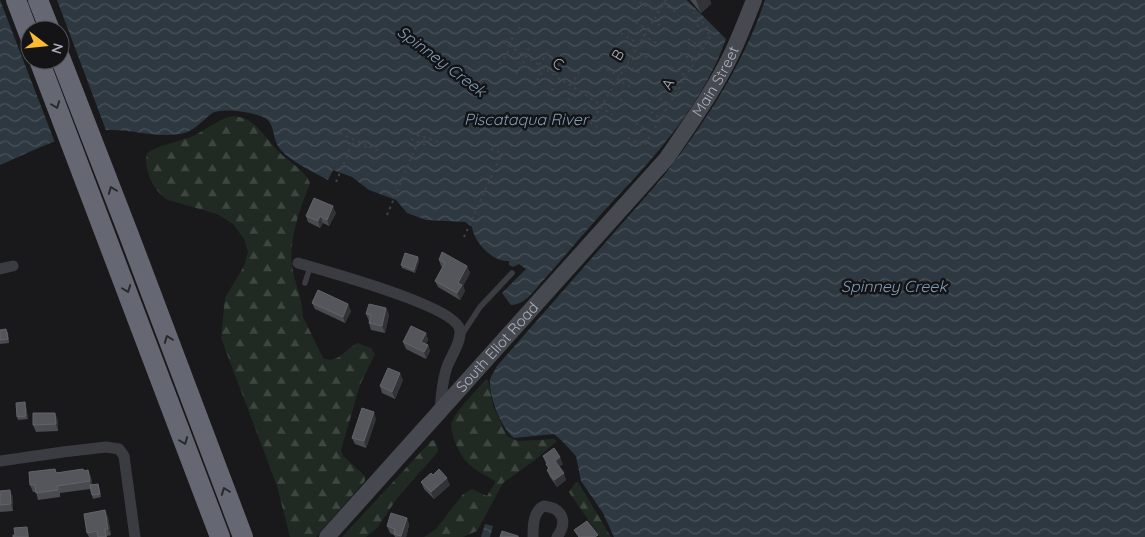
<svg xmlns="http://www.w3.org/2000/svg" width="1145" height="537" font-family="Quicksand,sans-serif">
	<defs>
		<pattern id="forest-firs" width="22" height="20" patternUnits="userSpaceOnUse" patternTransform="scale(1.25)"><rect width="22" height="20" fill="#202a22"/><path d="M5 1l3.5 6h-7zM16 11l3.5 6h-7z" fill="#3e4640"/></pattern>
		<pattern id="water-waves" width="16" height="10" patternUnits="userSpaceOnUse" patternTransform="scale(1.25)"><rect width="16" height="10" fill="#2e3840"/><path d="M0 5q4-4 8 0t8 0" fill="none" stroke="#4a525a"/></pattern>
	</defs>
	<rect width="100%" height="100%" fill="#19191b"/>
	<g fill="url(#forest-firs)">
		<path d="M233 116C240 117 246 118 251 122 262 130 269 142 279 152 289 162 304 169 310 183 300 210 287 241 293 271 296 286 303 302 303 317L323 358C337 365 346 349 357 343L371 348 375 354 360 385 341 450 343 456 365 476V481L316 537H290L277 486 221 338 225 298 244 266 248 252 244 239 233 224 217 214 168 200C154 192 143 169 147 153 160 145 176 142 191 137 205 131 217 119 233 116Z"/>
		<path d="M486 379 488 380 493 406 507 436 518 441 554 439 557 441 535 460 503 483 477 531 463 537H424L436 529 463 494 472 489 487 496 495 483V481C485 475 473 469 466 461 459 454 449 431 452 422 456 410 478 389 486 379Z"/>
		<polygon points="434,440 438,449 437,453 398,497 377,528 366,537 342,537 431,441"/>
		<polygon points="576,482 578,482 611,537 600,537 569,492"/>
	</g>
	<g fill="url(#water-waves)" fill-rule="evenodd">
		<path d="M0 0H687L726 39C704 101 659 153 614 200 589 227 566 255 541 283 533 292 524 305 511 305L502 293 526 269 519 264 513 267 509 265V261C492 262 474 242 472 227L465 222 426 220 407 213 396 200 369 190 352 177 333 170 328 180C315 173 284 158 278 146 272 136 275 122 263 117 251 112 221 107 211 114 201 122 193 132 180 134 157 138 134 130 112 130 73 129 35 150 0 165ZM30 30H60V60H30Z"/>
		<path d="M765 0H1145V537H614L603 513 581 481 576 456 561 440 554 434 514 438C501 428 489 397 490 380 491 376 495 370 497 366L662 178C704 124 743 66 765 0Z"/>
		<polygon points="485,524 493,526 490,537 481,537"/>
	</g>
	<path fill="#19191b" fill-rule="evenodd" d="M0 0H57L107 133 72 139 56 145ZM30 30H60V60H30Z"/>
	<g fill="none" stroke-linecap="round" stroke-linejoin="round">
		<g stroke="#3f4147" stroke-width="2" stroke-dasharray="2.5 4" stroke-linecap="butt">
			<polyline points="639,2 657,12"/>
			<polyline points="662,3 677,13"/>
			<polyline points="630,19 647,29"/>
			<polyline points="652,21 668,30"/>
			<polyline points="697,25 711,35"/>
			<polyline points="621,33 638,44"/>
			<polyline points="643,35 658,44"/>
			<polyline points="688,39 703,48"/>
			<polyline points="503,42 601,105"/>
			<polyline points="508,45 520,27"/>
			<polyline points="611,49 629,59"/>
			<polyline points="634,50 650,59"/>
			<polyline points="680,53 695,62"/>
			<polyline points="524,56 535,39"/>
			<polyline points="500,64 511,47"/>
			<polyline points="539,65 549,50"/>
			<polyline points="626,65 641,74"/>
			<polyline points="601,66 619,76"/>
			<polyline points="671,67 686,76"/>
			<polyline points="516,74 527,57"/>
			<polyline points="556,75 565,61"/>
			<polyline points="617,79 630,87"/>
			<polyline points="663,81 678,90"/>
			<polyline points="571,85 580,70"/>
			<polyline points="534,86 544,68"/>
			<polyline points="609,93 622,101"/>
			<polyline points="654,95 669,104"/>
			<polyline points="548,96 560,78"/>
			<polyline points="565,106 576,89"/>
			<polyline points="600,107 613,115"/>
			<polyline points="645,109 661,118"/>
			<polyline points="580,116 591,99"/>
			<polyline points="636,123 652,133"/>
			<polyline points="603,131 591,123 666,0"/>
			<polyline points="340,133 381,152"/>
			<polyline points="417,135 442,143"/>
			<polyline points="628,138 644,146 712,33 683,0"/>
			<polyline points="411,139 425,145"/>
			<polyline points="346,141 358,146 368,147"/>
			<polyline points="491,149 508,155"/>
			<polyline points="336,182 352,144"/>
			<polyline points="387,215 418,142 430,139"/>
			<polyline points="464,237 502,153"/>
		</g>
		<g stroke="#3b3c42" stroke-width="5.5">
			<polyline points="305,283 310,267"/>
			<polyline points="461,336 480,307 512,273"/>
		</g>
		<g stroke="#3b3c42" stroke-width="11">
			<path d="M298 263C324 271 458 306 460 331 461 343 451 356 447 367 442 381 441 397 440 412"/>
			<polyline points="0,269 13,266"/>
			<polyline points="0,461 63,452 106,447 119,449 124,456 135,537"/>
			<path d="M533 537C533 526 533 511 544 506 563 508 568 522 557 537"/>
		</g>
		<path stroke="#474950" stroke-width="16" id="s1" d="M327 537 667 158C690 124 714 91 732 53 740 36 747 18 754 0"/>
		<g stroke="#656872" stroke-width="20">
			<polyline points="16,0 30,37"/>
			<polyline points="38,0 50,30"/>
			<polyline points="60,57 129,235 243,537"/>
			<polyline points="39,60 220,537"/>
		</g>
	</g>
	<g fill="#4a4b50">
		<polygon points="690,0 710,0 711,4 701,13"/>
		<polygon points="336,213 329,226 323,223 320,228 308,222 306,216"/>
		<polygon points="418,257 419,261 415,273 402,268 401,265"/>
		<polygon points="439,260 467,266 470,273 463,286 465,291 460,300 438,287 435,281 442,267 441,266"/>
		<polygon points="312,303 351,311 345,323 315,309"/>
		<polygon points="386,308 389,315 385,333 371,330 369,323 369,321 366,314"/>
		<polygon points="0,330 8,332 9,343 0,344"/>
		<polygon points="426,333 428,340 426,344 428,345 430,351 426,359 406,349 403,342"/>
		<polygon points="403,380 395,399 382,393 380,386"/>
		<polygon points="25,402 26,406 28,419 18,420 17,417"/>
		<polygon points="376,419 366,448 355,444 352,438"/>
		<polygon points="58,420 58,431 36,432 33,425"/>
		<polygon points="543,456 563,464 559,466 566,480 557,487 550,477 547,470 548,469"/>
		<polygon points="55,469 57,473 88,470 91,477 92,485 99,487 101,497 93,499 90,489 60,493 60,497 38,500 36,492 33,492 30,485"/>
		<polygon points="433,475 450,485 434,499 424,489 421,482"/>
		<polygon points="0,491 13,497 13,511 0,512"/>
		<polygon points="105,510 108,517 111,535 107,536 107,537 89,537 87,533"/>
		<polygon points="407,518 409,525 406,537 395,537 394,535 390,533 387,526"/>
	</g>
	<g fill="#323336">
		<polygon points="696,0 710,0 711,4 701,13"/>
		<polygon points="333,206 336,213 329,226 327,220"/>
		<polygon points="320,216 323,223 320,228 318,221"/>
		<polygon points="418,257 419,261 415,273 414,270"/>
		<polygon points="467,266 470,273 463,286 465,291 460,300 457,293 458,283"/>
		<polygon points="348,304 351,311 345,323 343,317"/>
		<polygon points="386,308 389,315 385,333 382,326"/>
		<polygon points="426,333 428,340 424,348 421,342"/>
		<polygon points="428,345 430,351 426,359 424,352"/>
		<polygon points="400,373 403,380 395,399 392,392"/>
		<polygon points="25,402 26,406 28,419 26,416"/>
		<polygon points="374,412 376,419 366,448 364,441"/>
		<polygon points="55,413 58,420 58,431 56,424"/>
		<polygon points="560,457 563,464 558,468 555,461"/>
		<polygon points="88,470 91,477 92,488 90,481"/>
		<polygon points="564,473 566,480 557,487 554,480"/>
		<polygon points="447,478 450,485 434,499 431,492"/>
		<polygon points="10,490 13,497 13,511 11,504"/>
		<polygon points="105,510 108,517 111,535 108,529"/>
		<polygon points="407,518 409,525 406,537 402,537 401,536"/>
		<polygon points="27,527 29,534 29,537 28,537"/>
	</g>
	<g fill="#55565c" stroke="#62646a">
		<polygon points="314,198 333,206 327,220 320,216 318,221 306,216"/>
		<polygon points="442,252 467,266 458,283 462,285 457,293 435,281 445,263 439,260"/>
		<polygon points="405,253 418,257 414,270 401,265"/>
		<polygon points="318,290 348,304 343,317 312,303"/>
		<polygon points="369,304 386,308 382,326 369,323 371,315 366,314"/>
		<polygon points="411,326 426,333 421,342 428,345 424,352 403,342"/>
		<polygon points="6,329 8,339 0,340 0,330"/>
		<polygon points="388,368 400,373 392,392 380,386"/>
		<polygon points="25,402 26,416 17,417 16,403"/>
		<polygon points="362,408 374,412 364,441 352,438"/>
		<polygon points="33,413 55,413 56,424 33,425"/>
		<polygon points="554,448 560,457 555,461 564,473 554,480 547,470 549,468 546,464 548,463 543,456"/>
		<polygon points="55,469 56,473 83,469 84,471 88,470 90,481 57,486 58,490 36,493 35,485 30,485 29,472"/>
		<polygon points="439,469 447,478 431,492 421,482 431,473 433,475"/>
		<polygon points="98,484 100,494 92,495 90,485"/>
		<polygon points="10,490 11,504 0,505 0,491"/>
		<polygon points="105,510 108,529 105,529 106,537 98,537 97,531 87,533 84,514"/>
		<polygon points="391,513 407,518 401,536 394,534 395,529 387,526"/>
		<polygon points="587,521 598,535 595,537 579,537 574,530"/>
		<polygon points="27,527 28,537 13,537 13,535 15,535 14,528"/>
		<polygon points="502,531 518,536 518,537 500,537"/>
	</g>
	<defs><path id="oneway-chevron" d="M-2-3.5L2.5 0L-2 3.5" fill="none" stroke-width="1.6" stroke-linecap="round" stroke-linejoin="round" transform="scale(1.25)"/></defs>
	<g stroke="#28292d">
		<use href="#oneway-chevron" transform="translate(56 105) rotate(69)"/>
		<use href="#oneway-chevron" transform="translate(112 190) rotate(-111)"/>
		<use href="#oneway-chevron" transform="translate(127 289) rotate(69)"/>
		<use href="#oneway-chevron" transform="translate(168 339) rotate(-111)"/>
		<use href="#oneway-chevron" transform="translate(184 441) rotate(69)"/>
		<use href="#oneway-chevron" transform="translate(225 491) rotate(-111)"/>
	</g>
	<g text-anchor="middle" stroke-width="5" stroke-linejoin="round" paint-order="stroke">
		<g font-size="15" fill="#aaafbb" stroke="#141416">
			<text transform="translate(618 55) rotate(-59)" y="5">B</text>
			<text transform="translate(558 64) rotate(33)" y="5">C</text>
			<text dy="5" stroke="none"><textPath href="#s1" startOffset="600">Main Street</textPath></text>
			<text transform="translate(668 84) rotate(-59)" y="5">A</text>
			<text dy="5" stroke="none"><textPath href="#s1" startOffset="255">South Eliot Road</textPath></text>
		</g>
		<g font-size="16" font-style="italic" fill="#809db8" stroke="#141416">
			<text transform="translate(442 61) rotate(37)" y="6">Spinney Creek</text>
			<text x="526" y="125">Piscataqua River</text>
			<text x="894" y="292">Spinney Creek</text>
		</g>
	</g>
	<g transform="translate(45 45) rotate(106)"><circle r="24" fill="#141416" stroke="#505258"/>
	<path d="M0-4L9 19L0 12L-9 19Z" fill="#fcbb30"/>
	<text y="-8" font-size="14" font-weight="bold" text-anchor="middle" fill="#aaafbb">N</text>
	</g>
</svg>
